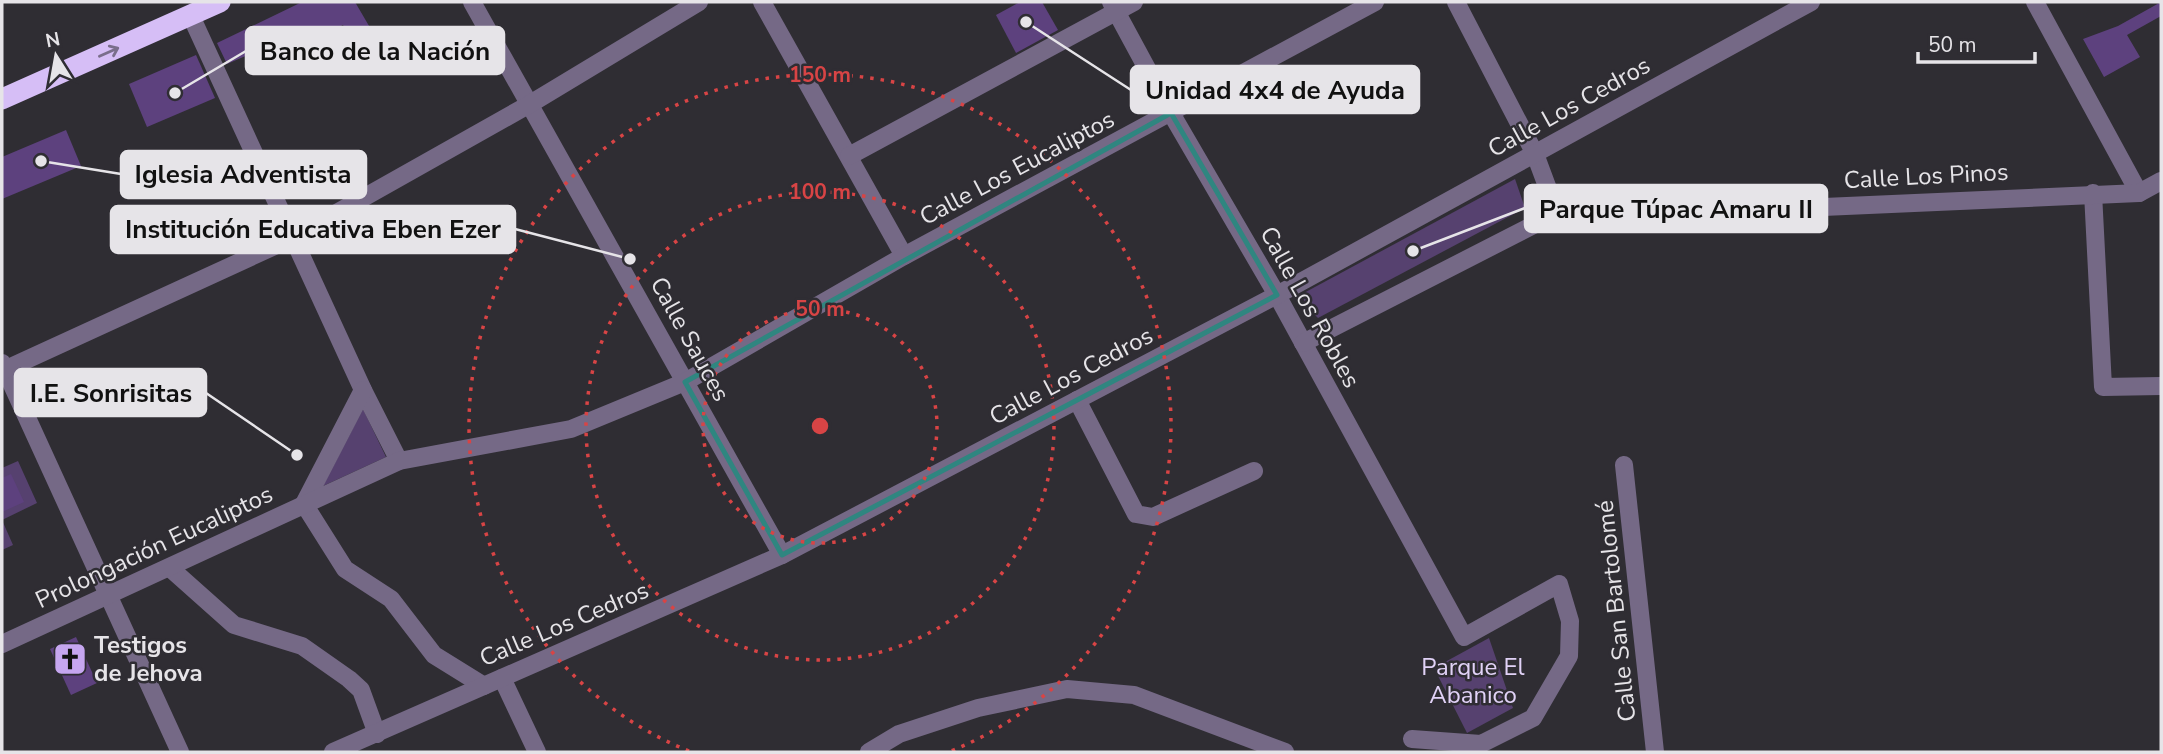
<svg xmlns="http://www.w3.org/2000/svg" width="2163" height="754" font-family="'Nunito Sans',sans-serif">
	<rect width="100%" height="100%" fill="#2f2d33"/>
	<g fill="#56416f">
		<polygon points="1515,179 1525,208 1318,318 1306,306 1302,294"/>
		<polygon points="363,409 386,457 323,486"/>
		<polygon points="18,461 37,503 2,520 13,545 2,550 2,468"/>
		<polygon points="1489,638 1513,708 1467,733 1434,668"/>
	</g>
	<g fill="#5d417e">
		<polygon points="302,2 355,2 372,31 352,42 343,25 301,47 294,35 227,64 217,43"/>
		<polygon points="1020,2 1042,2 1058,30 1016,53 996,15"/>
		<polygon points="2161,2 2161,16 2127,35 2140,57 2104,77 2083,39 2118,26"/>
		<polygon points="196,55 215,98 147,127 129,84"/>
		<polygon points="66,130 81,166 2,199 2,157"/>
		<polygon points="11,474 24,502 2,512 2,478"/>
		<polygon points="76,637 97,683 71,695 50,649"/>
	</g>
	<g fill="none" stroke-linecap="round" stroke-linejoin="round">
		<g stroke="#756986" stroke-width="18">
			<polyline points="472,2 782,555"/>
			<polyline points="762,2 904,256"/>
			<polyline points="1111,2 1171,113 1277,295 1464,637 1559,584 1570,621 1569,656 1533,718 1481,744 1412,739"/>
			<polyline points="1456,2 1535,154 1557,213"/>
			<polyline points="2035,2 2139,193"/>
			<polyline points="191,16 363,390 399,461"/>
			<polyline points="849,156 1134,2"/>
			<polyline points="2093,193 2103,387 2161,386"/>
			<polyline points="1303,343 1557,213 1574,218 2139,193 2161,181"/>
			<polyline points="2,363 180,752"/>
			<polyline points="2,371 292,238 530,104 699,2"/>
			<polyline points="1077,400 1136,514 1153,517 1254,471"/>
			<polyline points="1624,465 1655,752"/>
			<polyline points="304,504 345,569 391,599 434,655 484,686"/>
			<polyline points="304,504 363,390"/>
			<polyline points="170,568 234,625 302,646 349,679 361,690 377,734"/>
			<polyline points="2,644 399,461 571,429 685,382 904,256 1375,2"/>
			<polyline points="502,678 537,752"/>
			<polyline points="333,752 782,555 1277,295 1811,2"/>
			<polyline points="869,752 899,734 978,708 1067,689 1134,695 1285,752"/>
		</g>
		<polyline stroke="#d6bef6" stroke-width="21" points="2,99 220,2"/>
	</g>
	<defs><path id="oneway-shaft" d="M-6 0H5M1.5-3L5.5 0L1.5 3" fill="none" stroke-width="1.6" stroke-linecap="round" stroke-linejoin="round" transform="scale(1.75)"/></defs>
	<use stroke="#7a6e8b" href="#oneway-shaft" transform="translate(109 52) rotate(-24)"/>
	<path fill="none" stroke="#2f8680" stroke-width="5" stroke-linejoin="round" d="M1171 113 1277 295 782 555 685 382Z"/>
	<g fill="none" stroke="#d84445" stroke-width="3.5" stroke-dasharray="3.5 7">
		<circle cx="820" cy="426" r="117"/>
		<circle cx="820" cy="426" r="234"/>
		<path d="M689 751A351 351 0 1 1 951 751"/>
	</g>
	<defs>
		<symbol id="church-square" viewBox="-11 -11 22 22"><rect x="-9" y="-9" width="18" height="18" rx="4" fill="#c6a6f0" stroke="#2f2d33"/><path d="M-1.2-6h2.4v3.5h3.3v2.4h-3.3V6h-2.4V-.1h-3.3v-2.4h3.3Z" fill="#111"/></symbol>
	</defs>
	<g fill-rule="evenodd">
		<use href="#church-square" x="51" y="640" width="38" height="38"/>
	</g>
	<g text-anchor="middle" stroke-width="5" stroke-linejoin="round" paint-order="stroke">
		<g font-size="24" fill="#e6e4e8" stroke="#2f2d33">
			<text transform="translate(1569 107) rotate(-29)" y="8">Calle Los Cedros</text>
			<text transform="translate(1017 168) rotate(-28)" y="8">Calle Los Eucaliptos</text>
			<text transform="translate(1926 176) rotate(-3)" y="8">Calle Los Pinos</text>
			<text transform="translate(1310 307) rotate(61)" y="8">Calle Los Robles</text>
			<text transform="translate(690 339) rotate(61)" y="8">Calle Sauces</text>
			<text transform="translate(1071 376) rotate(-28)" y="8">Calle Los Cedros</text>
			<text transform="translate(154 547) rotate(-25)" y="8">Prolongación Eucaliptos</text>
			<text transform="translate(1616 611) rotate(-96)" y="8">Calle San Bartolomé</text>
			<text transform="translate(564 624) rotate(-23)" y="8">Calle Los Cedros</text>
		</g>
		<g font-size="24" font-weight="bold" fill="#e6e4e8" stroke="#2f2d33" text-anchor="start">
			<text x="94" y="653">Testigos<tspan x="94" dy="28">de Jehova</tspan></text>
		</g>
		<g font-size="24" fill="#e1d2f7" stroke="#2f2d33">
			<text x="1473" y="675">Parque El<tspan x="1473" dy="28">Abanico</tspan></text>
		</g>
	</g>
	<circle cx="820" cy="426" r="10" fill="#d84445" stroke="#2f2d33" stroke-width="3.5"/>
	<g font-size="21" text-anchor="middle" font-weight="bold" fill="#d84445" stroke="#2f2d33" stroke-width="5" stroke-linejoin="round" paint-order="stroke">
		<text x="820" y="82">150 m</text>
		<text x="820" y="199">100 m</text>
		<text x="820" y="316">50 m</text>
	</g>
	<path fill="none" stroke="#e6e4e8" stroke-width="2.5" d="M175 93L246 51M1026 22L1131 90M41 161L121 174M1413 251L1525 208M630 259L515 229M297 455L206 393"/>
	<g fill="#e6e4e8" stroke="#2f2d33" stroke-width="2.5">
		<circle cx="175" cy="93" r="7"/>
		<circle cx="1026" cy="22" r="7"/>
		<circle cx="41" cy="161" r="7"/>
		<circle cx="1413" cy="251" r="7"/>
		<circle cx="630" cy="259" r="7"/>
		<circle cx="297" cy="455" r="7"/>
	</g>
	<g fill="#e6e4e8" stroke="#e6e4e8" stroke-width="2.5">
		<rect x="246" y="27" width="258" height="47" rx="7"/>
		<rect x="1131" y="66" width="288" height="47" rx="7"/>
		<rect x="121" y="151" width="245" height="47" rx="7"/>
		<rect x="1525" y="185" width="302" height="47" rx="7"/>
		<rect x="111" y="206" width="404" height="47" rx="7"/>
		<rect x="15" y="369" width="191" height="47" rx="7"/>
	</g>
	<g font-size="26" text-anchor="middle" font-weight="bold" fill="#111">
		<text x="375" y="60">Banco de la Nación</text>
		<text x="1275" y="99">Unidad 4x4 de Ayuda</text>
		<text x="243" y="183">Iglesia Adventista</text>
		<text x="1676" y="218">Parque Túpac Amaru II</text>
		<text x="313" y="238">Institución Educativa Eben Ezer</text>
		<text x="111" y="402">I.E. Sonrisitas</text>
	</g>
	<rect width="2163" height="754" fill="none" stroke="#e6e4e8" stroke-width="7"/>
	<g transform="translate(56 56) rotate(349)" stroke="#2f2d33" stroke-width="5" paint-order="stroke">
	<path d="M0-5L12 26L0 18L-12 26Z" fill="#e6e4e8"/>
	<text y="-10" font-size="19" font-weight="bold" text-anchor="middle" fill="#e6e4e8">N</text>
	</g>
	<path d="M1918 52v10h117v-10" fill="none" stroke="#e6e4e8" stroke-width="3.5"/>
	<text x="1928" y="52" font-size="21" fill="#e6e4e8" stroke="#2f2d33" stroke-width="5" paint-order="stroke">50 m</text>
</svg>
